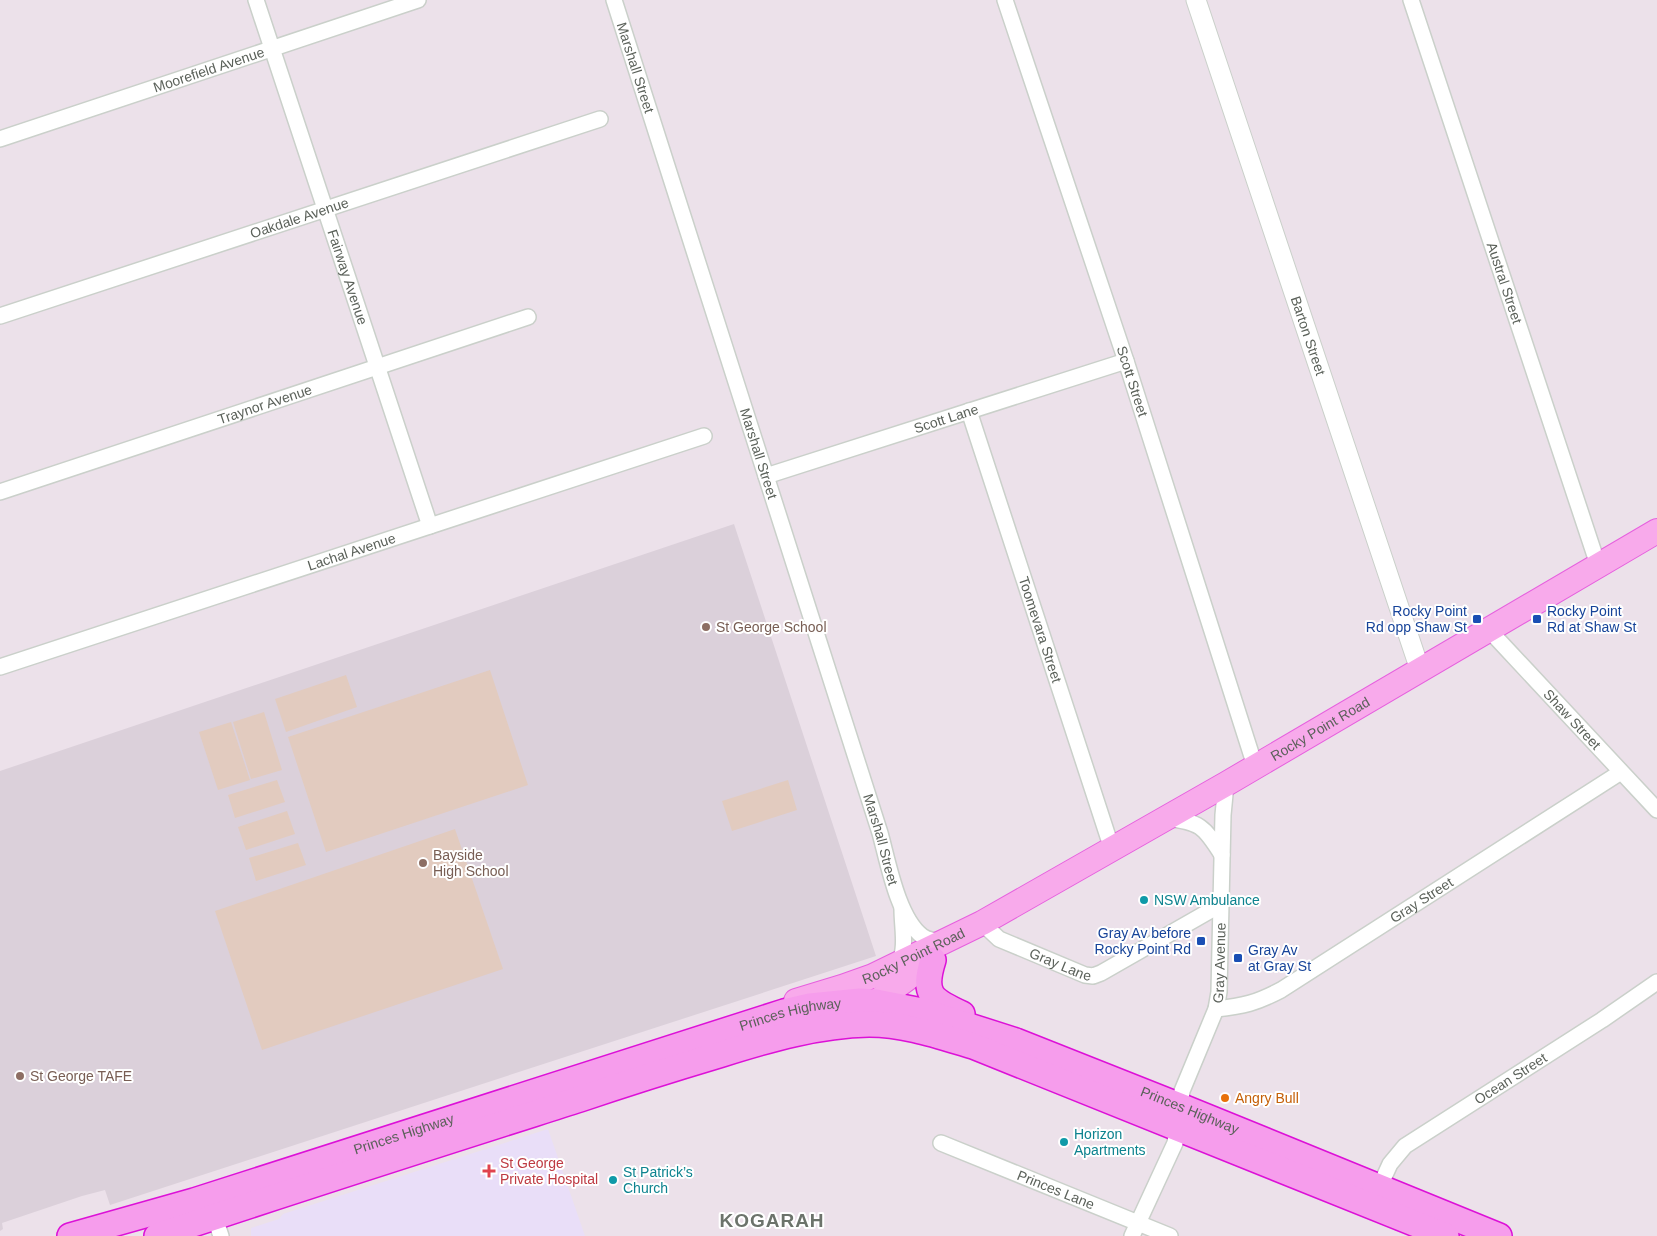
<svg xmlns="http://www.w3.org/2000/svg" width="1657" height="1236" font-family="Helvetica,sans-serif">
	<rect width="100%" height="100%" fill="#ece1ea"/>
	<polygon fill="#dbd0da" points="734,524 876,956 110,1205 105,1190 82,1196 2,1223 3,1229 0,1231 0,771"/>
	<polygon fill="#e9def8" points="548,1129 585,1236 251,1236 251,1228 279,1219 283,1214"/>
	<g fill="#e2cbbf">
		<polygon points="490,670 528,785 326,852 288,737"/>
		<polygon points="346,675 357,707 286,732 275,699"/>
		<polygon points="264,712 282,770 251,779 233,722"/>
		<polygon points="231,722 250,780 218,790 199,732"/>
		<polygon points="277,780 285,802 235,818 228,795"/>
		<polygon points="788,780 797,810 732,831 722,801"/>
		<polygon points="287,811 295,834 246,850 238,827"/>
		<polygon points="455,829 503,969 262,1050 215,911"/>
		<polygon points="298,843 306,865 256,881 249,858"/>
	</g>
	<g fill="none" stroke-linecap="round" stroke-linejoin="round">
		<defs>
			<g id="minor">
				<path id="s1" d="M256 0 430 526"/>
				<path id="s2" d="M614 0 880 833C888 862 898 918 922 936 928 941 937 941 945 941"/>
				<path id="s3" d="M1005 0 1126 361 1255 766"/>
				<path id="s4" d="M1411 0 1598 565"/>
				<path id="s5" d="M0 139 418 0"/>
				<path id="s6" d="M0 316 600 119"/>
				<path id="s7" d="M969 411 1112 849"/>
				<path id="s8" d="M766 476 1126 361"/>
				<path id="s9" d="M0 492 528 317"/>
				<path id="s10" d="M1489 630 1657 810"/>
				<path id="s11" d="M0 667 704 436"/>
				<path d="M1166 818C1200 822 1204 826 1222 855"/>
				<path id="s12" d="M982 923 999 939 1085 975 1093 976 1101 973 1220 905"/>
				<path d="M899 964C907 947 902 928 902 909"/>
				<path id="s13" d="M1216 1009C1244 1006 1256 1003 1281 990L1621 772"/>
				<path id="s14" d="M941 1143 1170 1236"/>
				<path id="s15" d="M1379 1188 1390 1164 1405 1146 1602 1020 1657 982"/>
				<polyline points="212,1209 221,1236"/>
				<path id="s16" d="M1132 1236 1175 1143 1182 1091 1216 1009 1219 992 1223 815 1226 784"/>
			</g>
			<g id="tertiary">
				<path id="s17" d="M1196 0 1420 670"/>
			</g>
			<g id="primary">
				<path id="s18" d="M796 1001 842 987 873 976 982 923 1226 784 1657 531"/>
				<polyline points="865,1010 932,960"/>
			</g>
			<g id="trunk">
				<path d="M933 960C922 995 932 1000 962 1014"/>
				<path id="s19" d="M70 1236 194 1201 784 1012 810 1006 860 1001 876 1002 922 1011 1016 1041 1180 1106 1499 1236"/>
				<path d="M157 1236C297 1189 439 1144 580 1099 627 1083 675 1068 722 1054 770 1039 818 1025 869 1024 905 1024 939 1036 973 1046L1446 1236"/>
			</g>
		</defs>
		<use href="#minor" stroke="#cad0ca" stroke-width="18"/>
		<use href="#tertiary" stroke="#cad0ca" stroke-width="21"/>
		<use href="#primary" stroke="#e660de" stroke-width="26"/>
		<use href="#trunk" stroke="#dc11d7" stroke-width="28"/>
		<use href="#minor" stroke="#fff" stroke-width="15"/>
		<use href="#tertiary" stroke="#fff" stroke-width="19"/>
		<use href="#primary" stroke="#f8aaeb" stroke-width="24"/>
		<use href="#trunk" stroke="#f69dec" stroke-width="25"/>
	</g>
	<g fill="#1a4fb4" stroke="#fff" stroke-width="2">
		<rect x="1472" y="614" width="10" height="10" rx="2.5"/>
		<rect x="1532" y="614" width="10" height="10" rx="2.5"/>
		<rect x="1196" y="936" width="10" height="10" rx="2.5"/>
		<rect x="1233" y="953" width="10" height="10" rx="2.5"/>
	</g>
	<g fill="#8d6e63" stroke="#fff" stroke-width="2">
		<circle cx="706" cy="627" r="5"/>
		<circle cx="423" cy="863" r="5"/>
		<circle cx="20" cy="1076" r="5"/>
	</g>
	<g fill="#0f9aa8" stroke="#fff" stroke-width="2">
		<circle cx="1144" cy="900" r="5"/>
		<circle cx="1064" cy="1142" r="5"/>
		<circle cx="613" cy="1180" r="5"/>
	</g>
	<circle fill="#e8710a" stroke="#fff" stroke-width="2" cx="1225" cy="1098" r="5"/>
	<path fill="#e0444e" stroke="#fff" stroke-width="2" d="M486.5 1163.5h5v5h5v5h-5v5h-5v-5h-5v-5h5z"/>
	<g text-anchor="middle" stroke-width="4" stroke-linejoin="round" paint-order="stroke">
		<g font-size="14" fill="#5b615a" stroke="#fff">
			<text dy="5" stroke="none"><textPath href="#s2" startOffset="71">Marshall Street</textPath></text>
			<text dy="5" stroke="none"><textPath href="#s5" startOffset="220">Moorefield Avenue</textPath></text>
			<text dy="5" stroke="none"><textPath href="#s6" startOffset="315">Oakdale Avenue</textPath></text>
			<text dy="5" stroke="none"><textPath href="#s1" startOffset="292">Fairway Avenue</textPath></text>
			<text dy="5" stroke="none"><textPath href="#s4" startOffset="298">Austral Street</textPath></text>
			<text dy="5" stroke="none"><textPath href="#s17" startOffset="354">Barton Street</textPath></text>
			<text dy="5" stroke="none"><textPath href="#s3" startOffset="402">Scott Street</textPath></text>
			<text dy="5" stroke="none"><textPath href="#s9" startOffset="279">Traynor Avenue</textPath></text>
			<text dy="5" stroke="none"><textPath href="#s8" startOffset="189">Scott Lane</textPath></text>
			<text dy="5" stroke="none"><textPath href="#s2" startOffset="476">Marshall Street</textPath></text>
			<text dy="5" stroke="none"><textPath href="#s11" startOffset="370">Lachal Avenue</textPath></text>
			<text dy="5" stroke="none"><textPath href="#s7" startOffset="230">Toomevara Street</textPath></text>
			<text dy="5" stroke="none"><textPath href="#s10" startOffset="122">Shaw Street</textPath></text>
			<text dy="5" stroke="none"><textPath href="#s18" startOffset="592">Rocky Point Road</textPath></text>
			<text dy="5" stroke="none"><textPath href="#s2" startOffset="881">Marshall Street</textPath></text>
			<text dy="5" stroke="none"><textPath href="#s13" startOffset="235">Gray Street</textPath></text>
			<text dy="5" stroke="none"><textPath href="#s18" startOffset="126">Rocky Point Road</textPath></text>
			<text dy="5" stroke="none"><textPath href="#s12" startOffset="90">Gray Lane</textPath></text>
			<text dy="5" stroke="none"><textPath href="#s16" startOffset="290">Gray Avenue</textPath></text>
			<text dy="5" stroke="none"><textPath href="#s19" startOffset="754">Princes Highway</textPath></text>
			<text dy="5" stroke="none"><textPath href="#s15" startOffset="175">Ocean Street</textPath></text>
			<text dy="5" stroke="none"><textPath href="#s19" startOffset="1174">Princes Highway</textPath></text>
			<text dy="5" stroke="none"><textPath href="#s19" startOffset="349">Princes Highway</textPath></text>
			<text dy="5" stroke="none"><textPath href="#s14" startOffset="124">Princes Lane</textPath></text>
		</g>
		<g font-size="14" fill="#164399" stroke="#fff" text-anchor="end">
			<text x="1467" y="616">Rocky Point<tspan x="1467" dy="16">Rd opp Shaw St</tspan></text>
			<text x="1547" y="616" text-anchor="start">Rocky Point<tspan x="1547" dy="16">Rd at Shaw St</tspan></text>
			<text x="1191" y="938">Gray Av before<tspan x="1191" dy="16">Rocky Point Rd</tspan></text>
			<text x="1248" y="955" text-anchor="start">Gray Av<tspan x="1248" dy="16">at Gray St</tspan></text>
		</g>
		<g font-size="14" fill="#785e54" stroke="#fff" text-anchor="start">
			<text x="716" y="632">St George School</text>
			<text x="433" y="860">Bayside<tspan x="433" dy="16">High School</tspan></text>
			<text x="30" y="1081">St George TAFE</text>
		</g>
		<g font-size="14" fill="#0d838f" stroke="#fff" text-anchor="start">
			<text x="1154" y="905">NSW Ambulance</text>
			<text x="1074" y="1139">Horizon<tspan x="1074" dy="16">Apartments</tspan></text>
			<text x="623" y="1177">St Patrick’s<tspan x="623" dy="16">Church</tspan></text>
		</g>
		<g font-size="14" fill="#c56008" stroke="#fff" text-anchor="start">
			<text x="1235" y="1103">Angry Bull</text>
		</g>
		<g font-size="14" fill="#be3a42" stroke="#fff" text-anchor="start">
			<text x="500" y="1168">St George<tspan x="500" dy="16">Private Hospital</tspan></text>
		</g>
		<g font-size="19" font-weight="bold" letter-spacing="1" fill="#6c736b" stroke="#fff">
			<text x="772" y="1227">KOGARAH</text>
		</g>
	</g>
</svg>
